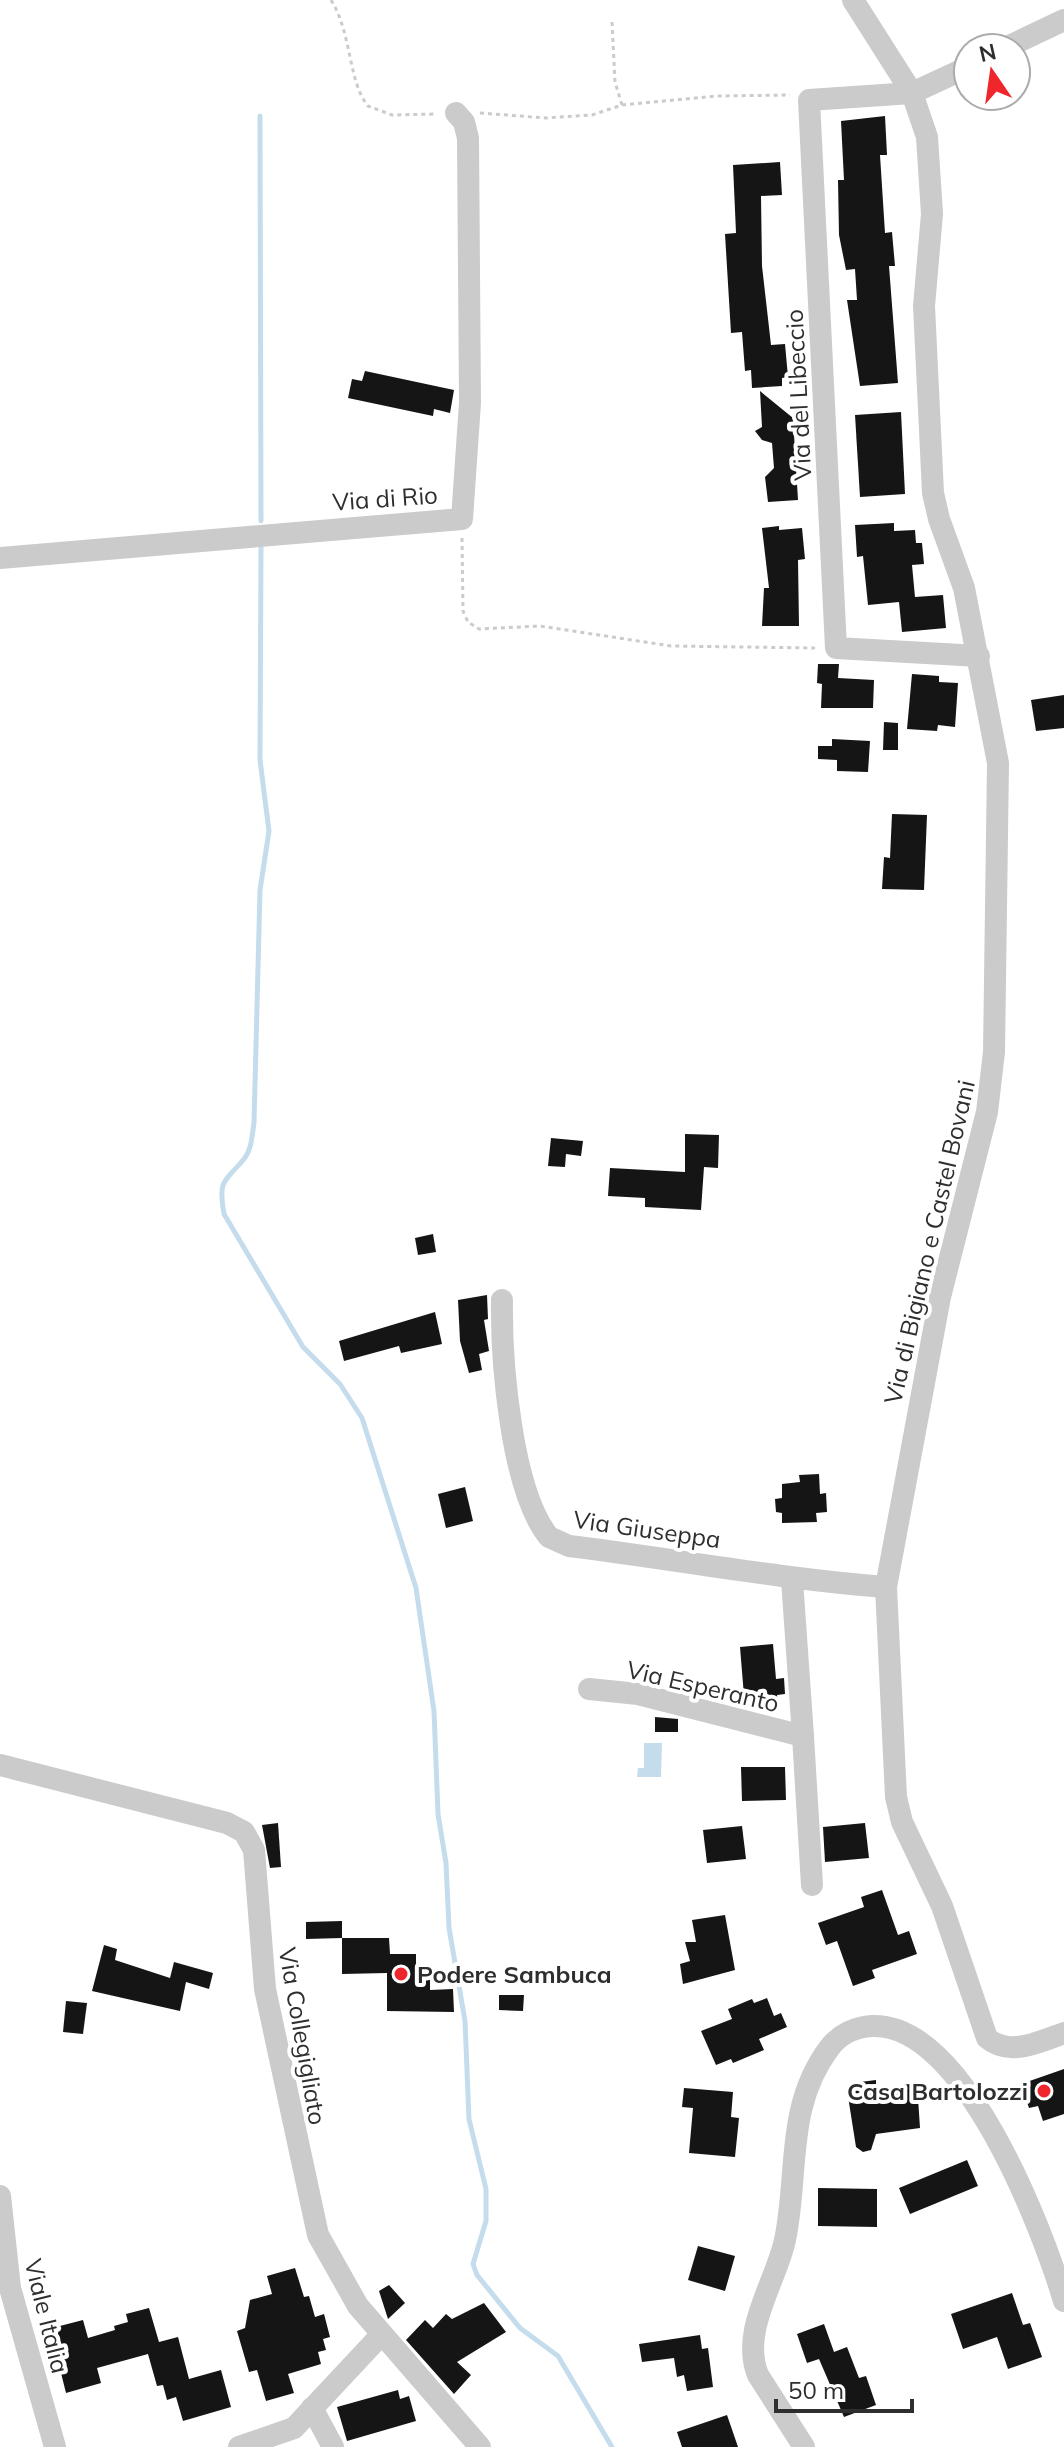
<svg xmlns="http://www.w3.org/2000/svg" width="1064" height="2447" font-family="Mulish,sans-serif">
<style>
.water{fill:#c5dced}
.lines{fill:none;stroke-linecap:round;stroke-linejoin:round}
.stream{stroke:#c5dced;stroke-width:5}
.building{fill:#151515}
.path{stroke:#cbcbcb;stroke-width:3;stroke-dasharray:4 4;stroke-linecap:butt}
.minor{stroke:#cbcbcb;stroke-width:22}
.poi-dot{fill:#ef262b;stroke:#fff;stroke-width:3}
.labels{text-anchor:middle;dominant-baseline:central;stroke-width:8;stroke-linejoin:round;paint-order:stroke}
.street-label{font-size:24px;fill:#2e2e2e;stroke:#fff}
.poi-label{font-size:24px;font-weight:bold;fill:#2e2e2e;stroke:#fff;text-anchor:start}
</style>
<rect width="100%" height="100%" fill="#fff"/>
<!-- water -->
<path class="water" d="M644,1743h18l-1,34h-24l1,-9h6z"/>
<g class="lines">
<!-- stream -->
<g class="stream">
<path d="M260,116l1,405"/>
<path d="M261,547l-1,213 9,71 -9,59 -6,233c-2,12 -2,26 -10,36 -20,24 -26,20 -20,55l79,133 37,37 22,34 54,170 18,123 4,103 8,49 3,65 16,93 4,98 17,70v32l-13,43 4,11 43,53 38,28 54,91"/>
</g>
</g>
<!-- building -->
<g class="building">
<path d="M885,116l2,39h-7l5,78 7,-1 3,34h-6l9,117 -38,3 -13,-86h10l-2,-31 -9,1 -7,-35 -1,-55h6l-3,-59z"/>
<path d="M780,162l2,33 -21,1 1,70 9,79 14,-1 3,33 -6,1v8l-30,2 -1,-18 -6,1 -3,-39 -11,1 -6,-99 11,-1 -3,-68z"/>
<path d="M365,371l89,19 -4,23 -16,-4 -1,7 -85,-18 4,-19 10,2z"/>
<path d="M760,391l33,27 5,82 -30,2 -3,-25 9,-9 -2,-25 -10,-3 -7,-9 7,-4z"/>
<path d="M901,412l4,82 -45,3 -5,-82z"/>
<path d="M894,523v8l21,-1 1,13h6l2,21 -12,1 3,32 28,-2 3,33 -44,4 -3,-30 -31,3 -5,-49 -6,1 -2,-32z"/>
<path d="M779,526v4l23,-2 3,31 -7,1 1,66h-37l2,-38h5l-7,-60z"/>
<path d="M818,664h21l-1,14 36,2 -1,28h-52l1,-24 -5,-1z"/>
<path d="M912,674l27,2v6l19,1 -3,44 -17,-2 -1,6 -30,-2z"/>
<path d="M1064,695v33l-28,3 -5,-31z"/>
<path d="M884,722l14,1v27h-15z"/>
<path d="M832,739l38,2 -2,31 -31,-1v-11l-19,-1v-13h14z"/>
<path d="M892,814l35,1 -3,75 -42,-1 2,-32 6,1z"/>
<path d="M685,1134l34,1 -1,33 -14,-1 -3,43 -56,-3v-9l-37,-2 2,-28 75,4z"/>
<path d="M551,1138l32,3 -2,15 -15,-2 -1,13 -17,-1z"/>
<path d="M433,1234l3,18 -18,3 -3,-17z"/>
<path d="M487,1295l1,24 -4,1 5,31 -10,3 3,16 -13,3 -9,-32 -2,-41z"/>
<path d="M435,1312l7,32 -41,9 -2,-7 -55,15 -5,-20z"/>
<path d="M819,1474l1,20 6,-1 1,19 -11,1 1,9 -35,1v-10l-6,-1 -1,-13 7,-1v-14l18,-2 -1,-7z"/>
<path d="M465,1487l8,34 -27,7 -8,-34z"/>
<path d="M773,1644l3,35 8,-1 1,16 -8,1 1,7 -24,1v-7h-10l-4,-49z"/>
<path d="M655,1717l23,2v13h-23z"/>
<path d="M741,1767h44l1,33 -44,1z"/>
<path d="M278,1823l3,44 -11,1 -8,-43z"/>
<path d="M865,1823l4,35 -44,4 -2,-35z"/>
<path d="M742,1826l4,33 -39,4 -4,-33z"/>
<path d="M882,1890l16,45 11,-4 8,23 -45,16 3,8 -22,8 -16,-45 -11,4 -8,-22 46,-16 -3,-10z"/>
<path d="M725,1915l10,55 -52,14 -3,-20 10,-3 -5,-19h11l-4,-22z"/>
<path d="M342,1921v17l-36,1v-17z"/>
<path d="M342,1938h47l1,16h26v21h14v15l23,-1 1,23 -67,-1v-38l-45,1z"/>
<path d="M104,1945l13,4 -2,11 55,18 4,-16 39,11 -4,16 -23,-7 -6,29 -88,-20z"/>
<path d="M499,1995h25l-1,16 -24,-1z"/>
<path d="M767,1998l7,18 7,-3 6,14 -28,12 5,11 -31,13 -2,-4 -15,6 -15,-34 31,-12 -4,-10 24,-10 2,4z"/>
<path d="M66,2001l21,2 -4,31 -20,-2z"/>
<path d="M1064,2069v45l-21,7 -5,-15 -9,2 -8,-24z"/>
<path d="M876,2080v8l34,-4 2,15 6,-1 2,30 -44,6 -5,16 -8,2 -7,-5 -9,-57 14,-2 -1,-6z"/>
<path d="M684,2088l49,4 -2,25 8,1 -4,39 -46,-4 4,-45 -11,-1z"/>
<path d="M967,2160l11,26 -68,28 -11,-26z"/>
<path d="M818,2188l59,1v38l-59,-1z"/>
<path d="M698,2246l37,10 -10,35 -37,-11z"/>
<path d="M295,2268l9,29 5,-1 6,21 9,-3 6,23 -7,2 3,11 -8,2 3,12 -33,10 6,19 -28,8 -9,-31 -8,2 -12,-41 8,-3 5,-28 22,-6 -5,-18z"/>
<path d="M389,2285l16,18 -17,16 -9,-28z"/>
<path d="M1012,2293l11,32 7,-2 12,34 -34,12 -11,-32 -34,12 -12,-35z"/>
<path d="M484,2303l22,29 -49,30 14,13 -17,19 -48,-54 19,-20 8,8 13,-14 6,5z"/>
<path d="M149,2308l10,34 19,-5 11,42 32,-9 10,37 -48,14 -7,-24 -9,3 -4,-15 -6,1 -9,-32 -51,14 4,15 -35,10 -9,-36 7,-2 -8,-28 27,-7 5,18 27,-8 -1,-4 14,-4 -2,-8z"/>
<path d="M824,2324l10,28 13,-5 12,31 7,-2 10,29 -32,12 -25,-58 -12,4 -10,-29z"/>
<path d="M700,2335l2,14 6,-1 5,39 -26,4 -3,-16 -7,2 -3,-19 -32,4 -3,-18z"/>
<path d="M398,2390l2,9 9,-3 7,25 -69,20 -10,-34z"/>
<path d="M727,2415l11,32h-56l-5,-15z"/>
</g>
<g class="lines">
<!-- path -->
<g class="path">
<path d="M331,0c21,33 17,82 37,106l24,9 45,-1"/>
<path d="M612,22l3,60 7,23"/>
<path d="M480,113l66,5 46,-3 30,-10 95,-9 73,-1"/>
<path d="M462,538l1,73 5,11 11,7 61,-3 131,20 144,2"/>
</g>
<!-- minor -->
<g class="minor">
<path d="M853,0l59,93 15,44 5,77 -8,92 9,187 6,26 25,69 34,175 -4,289 -7,60 -47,185 -54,290 10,210 6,25 40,84 45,132c22,19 52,4 77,-5"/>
<path d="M1005,48l59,-28"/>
<path d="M968,67l-56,26 -103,7 27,548 143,8"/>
<path d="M0,558l462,-39 8,-116 -2,-265 -4,-16 -8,-9"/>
<path d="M502,1300c-1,60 9,191 47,237l20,9c106,13 211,33 317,41"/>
<path d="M589,1689l49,5 165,42 -11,-156"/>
<path d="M803,1736l9,149"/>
<path d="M0,1765l227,58 17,9 10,18 11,139 53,246 40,71 122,141"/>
<path d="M0,2196l10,92 45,159"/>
<path d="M312,2408l21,39"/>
<path d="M239,2447l55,-19 87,-93"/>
<path d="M804,2447l-46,-72c-18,-44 18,-93 27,-135 14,-67 0,-134 45,-193 10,-13 26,-20 42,-21 92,-4 170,202 192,275"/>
</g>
</g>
<!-- markers -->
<g class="poi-dot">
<circle cx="401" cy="1974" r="8"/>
<circle cx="1044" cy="2091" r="8"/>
</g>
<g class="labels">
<!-- street labels -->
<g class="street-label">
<text transform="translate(798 395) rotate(-93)">Via del Libeccio</text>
<text transform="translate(385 498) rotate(-4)">Via di Rio</text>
<text transform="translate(929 1242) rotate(-77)">Via di Bigiano e Castel Bovani</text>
<text transform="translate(647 1529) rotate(8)">Via Giuseppa</text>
<text transform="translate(703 1686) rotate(13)">Via Esperanto</text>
<text transform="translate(303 2036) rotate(80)">Via Collegigliato</text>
<text transform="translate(47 2316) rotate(76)">Viale Italia</text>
</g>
<!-- poi labels -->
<g class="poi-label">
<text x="417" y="1974">Podere Sambuca</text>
<text x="1028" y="2091" text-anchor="end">Casa Bartolozzi</text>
</g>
</g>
<!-- north arrow -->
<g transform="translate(992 72) rotate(347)"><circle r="38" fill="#ffffff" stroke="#ababab" stroke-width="2"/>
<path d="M0-6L14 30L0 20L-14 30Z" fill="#ef262b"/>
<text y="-12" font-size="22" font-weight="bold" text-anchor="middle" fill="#2e2e2e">N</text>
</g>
<!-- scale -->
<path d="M776 2399v12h136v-12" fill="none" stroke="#2e2e2e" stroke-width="4"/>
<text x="788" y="2399" font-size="24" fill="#2e2e2e" stroke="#ffffff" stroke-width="6" paint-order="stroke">50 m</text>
</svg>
